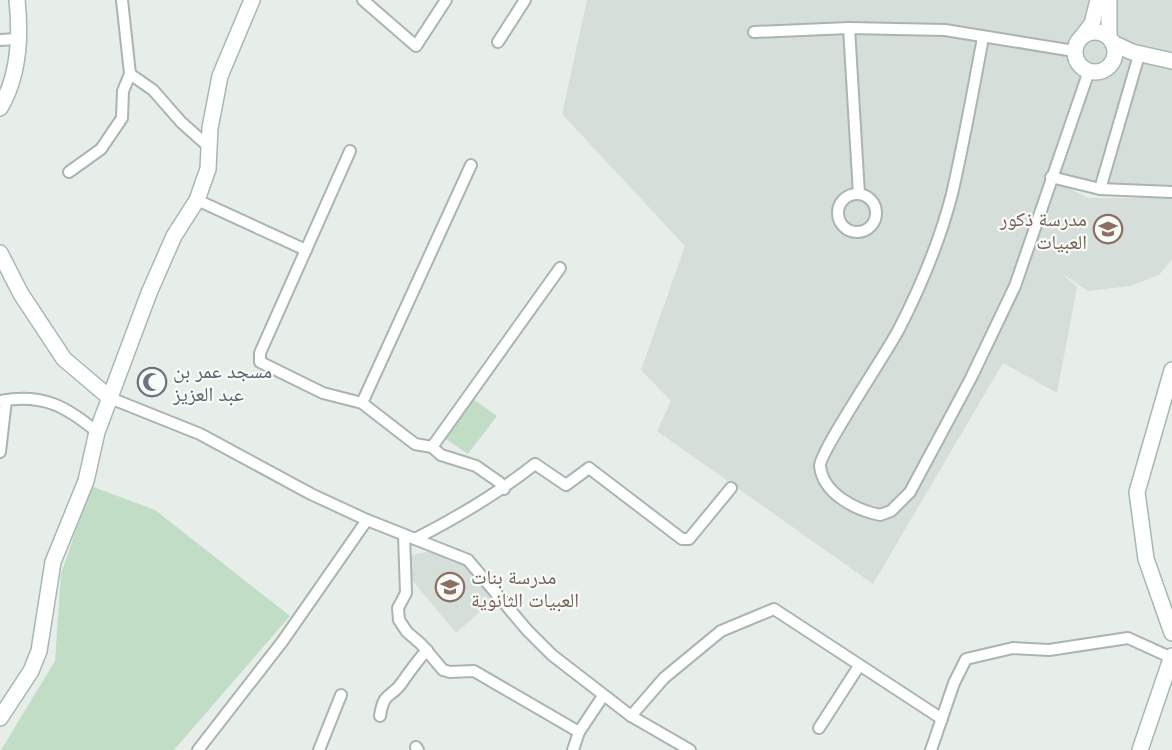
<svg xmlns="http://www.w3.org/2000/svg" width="1172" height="750" font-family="Lato,'Noto Naskh Arabic',sans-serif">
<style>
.built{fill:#d5ded9}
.grass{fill:#c2ddc6}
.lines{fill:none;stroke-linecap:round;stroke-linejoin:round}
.street-casing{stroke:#a9b6b0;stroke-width:14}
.secondary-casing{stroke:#a6b9b0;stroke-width:18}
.street{stroke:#fff;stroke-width:10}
.secondary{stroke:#fff;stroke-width:15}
.labels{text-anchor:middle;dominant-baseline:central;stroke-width:4.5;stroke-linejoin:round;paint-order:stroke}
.education-label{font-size:20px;fill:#785e54;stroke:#f7fbf8;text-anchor:end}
.worship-label{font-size:20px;fill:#5b616d;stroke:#f7fbf8;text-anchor:start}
</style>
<rect width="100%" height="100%" fill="#e7eeea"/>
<!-- built -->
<g class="built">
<path d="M587,0h585v185l-102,4 18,9h84v61l-13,16 -29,11 -42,5 -28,-19 17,15 -20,106 -54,-30 -130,221 -216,-153 14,-30 -30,-31 44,-124 -123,-132z"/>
<path d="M431,551l33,11 29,38 -37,33 -49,-59v-18z"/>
</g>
<!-- grass -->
<g class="grass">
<path d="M470,397l27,19 -29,38 -25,-17z"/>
<path d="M91,486l64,24 135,106 -116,134h-173l54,-89 6,-87z"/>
</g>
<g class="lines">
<!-- street casing -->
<g class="street-casing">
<g id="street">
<path d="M363,0l53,46 30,-46"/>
<path d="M849,28l10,166"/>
<path d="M754,32l95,-4 96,2 129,21"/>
<path d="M983,38c-10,52 -19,104 -31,156 -12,46 -31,92 -53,135 -11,22 -80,124 -79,137 3,28 36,44 60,49l11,-4 19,-19 61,-114 44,-92 74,-215"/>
<path d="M0,40l18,-1"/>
<path d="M498,42l27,-42"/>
<path d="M130,74l23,16 28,32 28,25"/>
<path d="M350,151l-90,202v9l63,31 39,10 53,41 17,3 9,8 35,11 23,16 5,7"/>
<path d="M69,172l32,-23 21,-31 1,-27 7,-17 -8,-74"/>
<path d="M1051,177l49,12 72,3"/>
<path d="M1100,189l37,-127"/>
<circle cx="857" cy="213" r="19"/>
<path d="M197,200l109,50"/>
<path d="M110,398l90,36 111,60 56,26 101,40 59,70 25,25 79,61 59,34"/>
<path d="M0,401c42,-8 66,5 97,31"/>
<path d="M362,403l109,-238"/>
<path d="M432,447l128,-179"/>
<path d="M0,452l6,-52"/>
<path d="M404,535l2,58 -8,15 1,12 8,12 14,12 22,26 7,2 24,-1 105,61"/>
<path d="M415,539c43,-22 82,-45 120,-75l31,21 23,-17 93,71h7l42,-51"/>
<path d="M380,716c4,-27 12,-17 23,-35 7,-10 14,-20 24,-31"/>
<path d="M631,716l33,-38 57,-47 53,-22 168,110"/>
<path d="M819,728l40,-62"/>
<path d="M416,747l2,3"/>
<path d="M198,750l84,-108 85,-122"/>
<path d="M319,750l22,-55"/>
<path d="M573,750l6,-18 24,-36"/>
<path d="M931,750l23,-67 12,-24 47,-11 36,2 79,-12 44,20"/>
</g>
</g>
<!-- secondary casing -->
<g class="secondary-casing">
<g id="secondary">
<path d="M1109,0v37"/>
<circle cx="1095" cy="52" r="20"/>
<path d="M1084,34l8,-10 6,-24"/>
<path d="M1113,43l19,9 40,9"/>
<path d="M0,108c19,-32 21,-71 17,-108"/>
<path d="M0,253l21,41 43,65 46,39"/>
<path d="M1172,370l-35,122 9,67 26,74"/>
<path d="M0,718l31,-47 8,-20 14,-89 33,-81 11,-49 52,-139 25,-57 23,-36 11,-31 2,-41 10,-52 32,-76"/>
<path d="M1140,750l32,-94"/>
</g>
</g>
<!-- street -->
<use href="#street" class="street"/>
<!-- secondary -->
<use href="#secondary" class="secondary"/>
</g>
<!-- icons -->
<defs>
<g id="school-ring" transform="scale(1.5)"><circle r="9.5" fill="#f7fbf8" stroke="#8d6e63" stroke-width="1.5"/><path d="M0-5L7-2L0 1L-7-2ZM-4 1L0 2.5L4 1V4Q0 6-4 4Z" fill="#8d6e63"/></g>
<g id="mosque-ring" transform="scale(1.5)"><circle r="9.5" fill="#f7fbf8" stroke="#6b7280" stroke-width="1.5"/><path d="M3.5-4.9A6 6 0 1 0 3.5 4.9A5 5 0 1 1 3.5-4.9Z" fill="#6b7280"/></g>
</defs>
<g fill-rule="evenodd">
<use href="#school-ring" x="1108" y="229"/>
<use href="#mosque-ring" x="152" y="382"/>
<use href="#school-ring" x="450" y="587"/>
</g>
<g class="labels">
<!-- education labels -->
<g class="education-label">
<text x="1087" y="218">مدرسة ذكور<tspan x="1087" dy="23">العبيات</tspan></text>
<text x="471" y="576" text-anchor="start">مدرسة بنات<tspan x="471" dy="23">العبيات الثانوية</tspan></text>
</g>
<!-- worship labels -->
<g class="worship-label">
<text x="173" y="370">مسجد عمر بن<tspan x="173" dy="23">عبد العزيز</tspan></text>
</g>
</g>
</svg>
